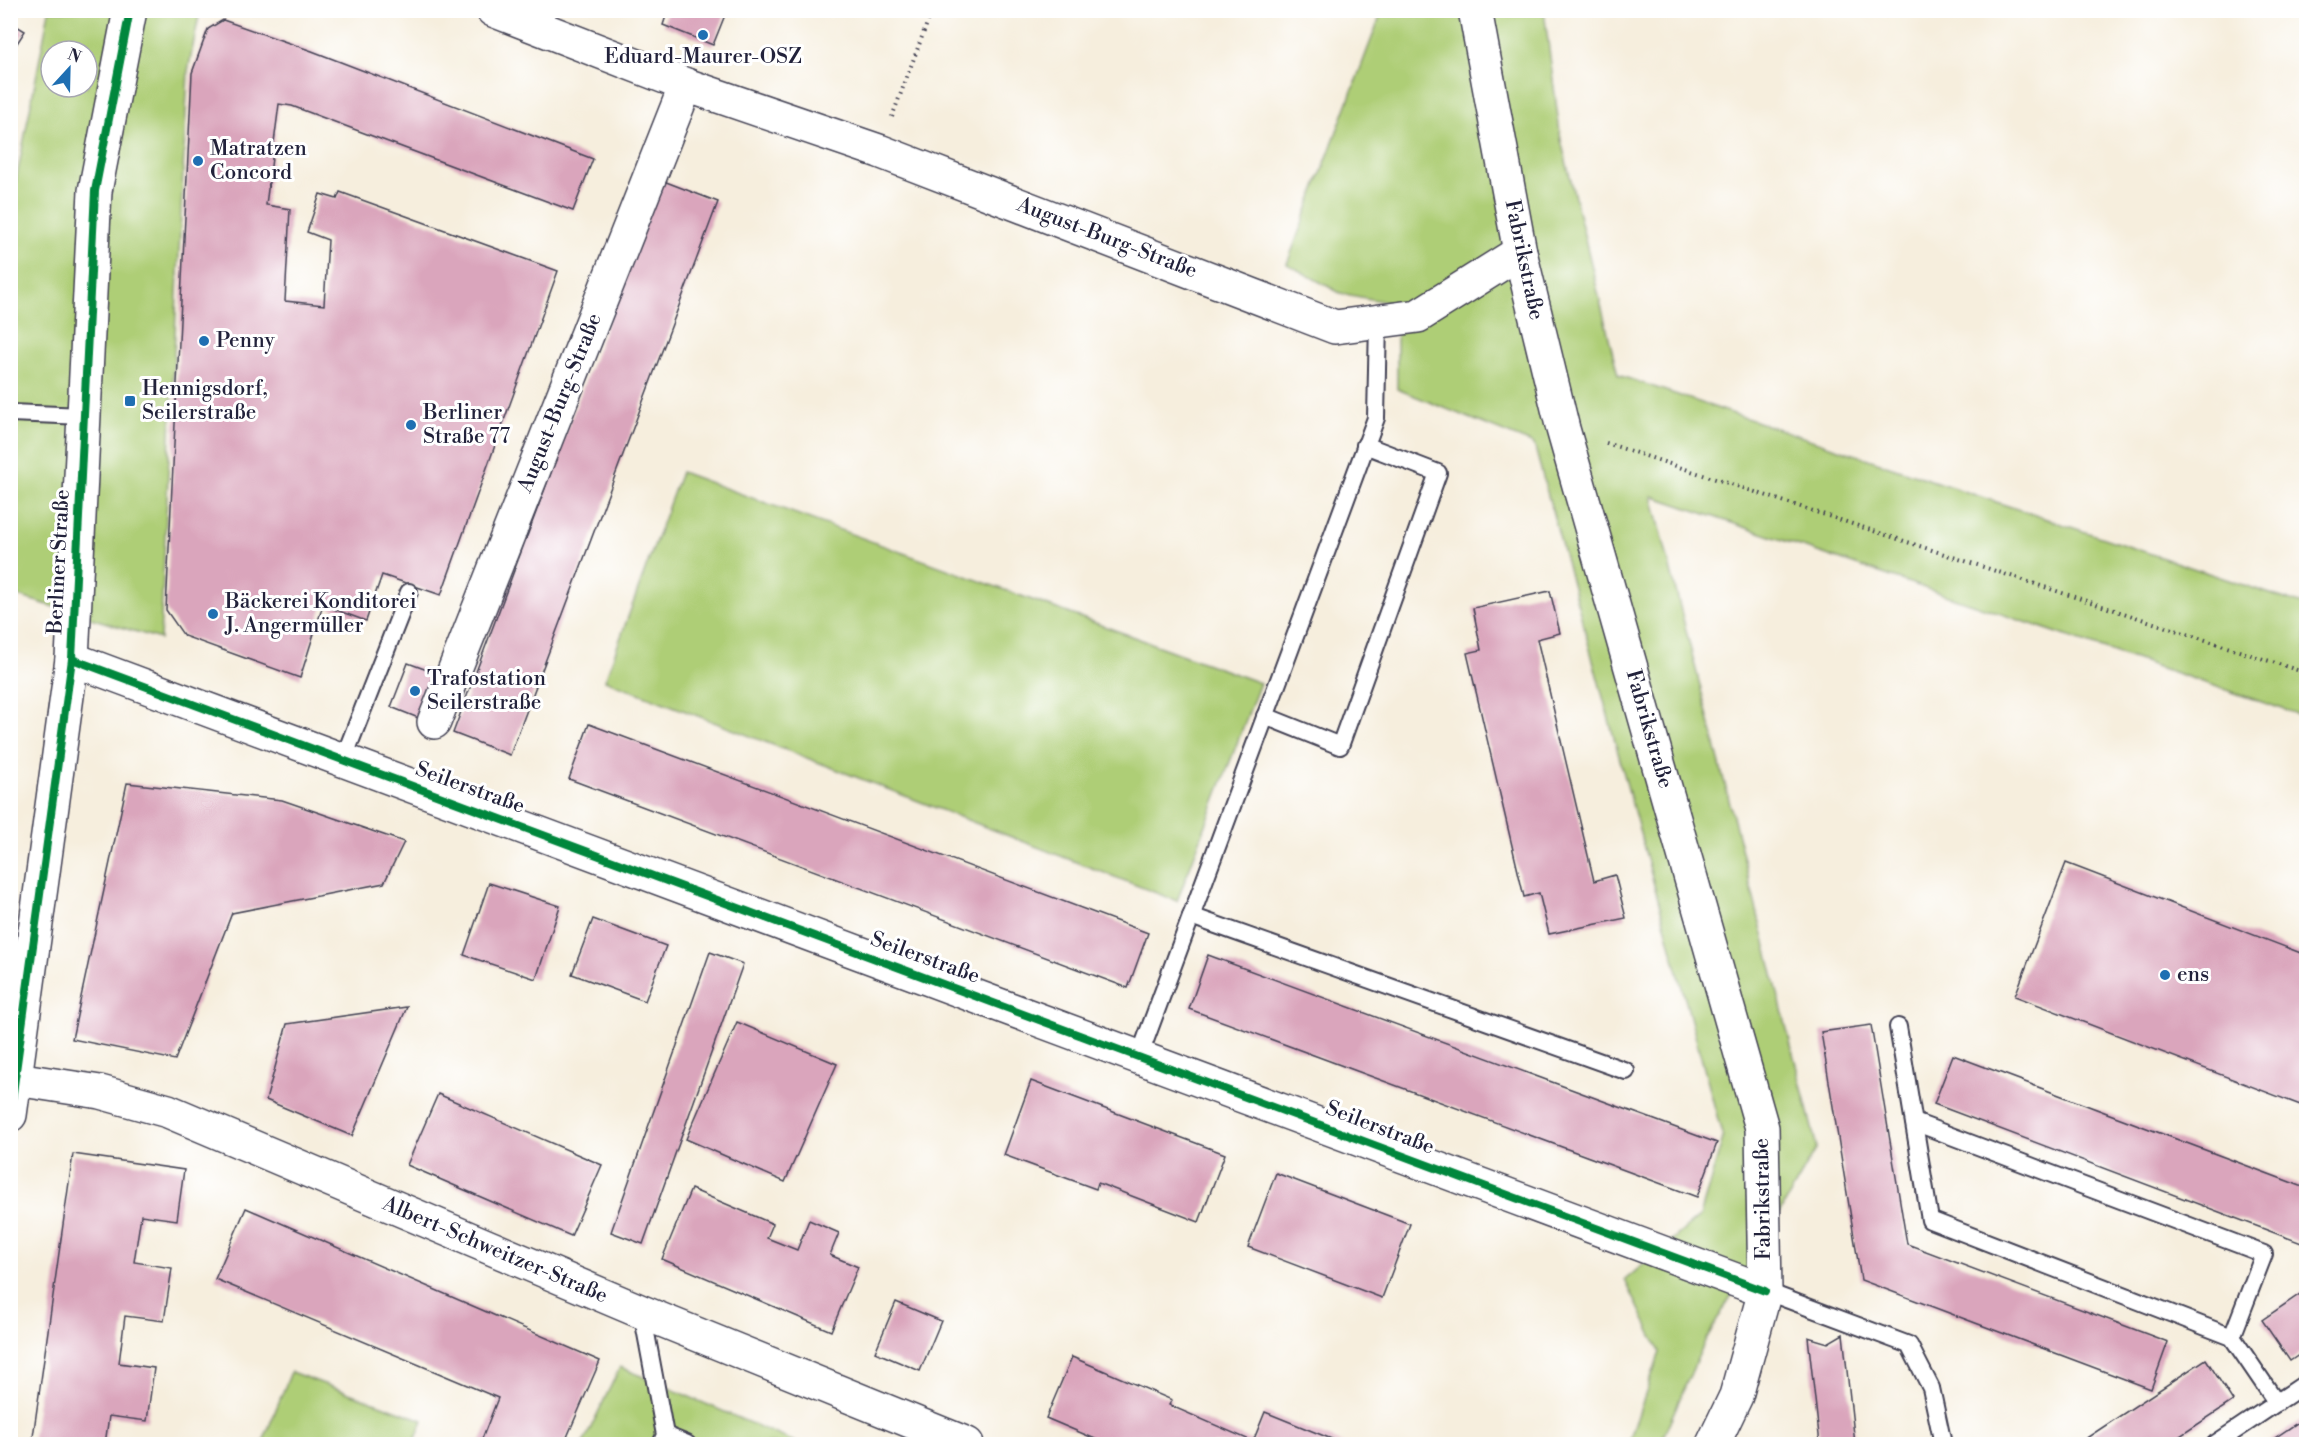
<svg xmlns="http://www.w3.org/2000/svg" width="2317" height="1455" font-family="'Libre Bodoni',serif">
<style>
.green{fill:#aece76;stroke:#687858;stroke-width:1.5;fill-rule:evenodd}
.building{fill:#daa5bc}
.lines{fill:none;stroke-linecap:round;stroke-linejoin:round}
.lane-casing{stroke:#424153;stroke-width:20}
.street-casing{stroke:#424153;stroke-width:36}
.secondary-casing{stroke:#424153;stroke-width:36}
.path{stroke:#424153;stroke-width:4;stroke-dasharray:1.5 4.5;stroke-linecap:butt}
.lane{stroke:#fff;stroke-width:16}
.street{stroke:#fff;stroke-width:33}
.secondary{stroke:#fff;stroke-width:33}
.cycleway-casing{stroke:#fff;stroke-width:11}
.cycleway{stroke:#00873e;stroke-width:8}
.poi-dot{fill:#1f6fb2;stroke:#fff;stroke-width:2}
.labels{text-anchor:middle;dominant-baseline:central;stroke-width:6;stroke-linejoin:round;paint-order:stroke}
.poi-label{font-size:21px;fill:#22223b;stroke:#fff;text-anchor:start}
.street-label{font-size:21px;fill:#22223b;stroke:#fff}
</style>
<rect width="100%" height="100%" fill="#fff"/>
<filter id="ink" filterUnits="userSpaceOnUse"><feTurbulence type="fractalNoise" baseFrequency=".0167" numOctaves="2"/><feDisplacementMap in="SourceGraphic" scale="12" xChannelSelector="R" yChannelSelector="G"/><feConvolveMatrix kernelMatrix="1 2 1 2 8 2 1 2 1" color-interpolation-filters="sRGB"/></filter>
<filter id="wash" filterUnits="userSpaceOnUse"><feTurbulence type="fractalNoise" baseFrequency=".008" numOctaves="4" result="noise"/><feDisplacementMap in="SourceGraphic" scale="24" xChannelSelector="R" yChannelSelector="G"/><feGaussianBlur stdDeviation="1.35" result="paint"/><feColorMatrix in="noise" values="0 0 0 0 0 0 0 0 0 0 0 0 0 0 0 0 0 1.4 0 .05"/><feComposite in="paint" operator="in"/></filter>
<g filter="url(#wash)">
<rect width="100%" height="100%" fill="#f6eedd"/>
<!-- green -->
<g class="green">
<path d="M49,11h151l-12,60 -28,568 -149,-45v-190l4,-218zM51,51h36v36h-36z"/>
<path d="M1382,11h162l17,129 57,235 688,231v111l-654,-221 165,652 -112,193 -45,103h-32l32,-92 -35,-72 75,-64 23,-78 -189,-694 -137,-55v-85l-57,-11 -53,-29z"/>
<path d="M681,472l579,211 -83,218 -572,-221z"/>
<path d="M620,1367l179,77h-216z"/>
<path d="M291,1372l132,48 -9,24h-152z"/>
</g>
<g id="blocks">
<!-- building -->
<g class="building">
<path d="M668,10h59l-14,35 -50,-20z"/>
<path d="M223,20l89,31 281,108 -20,52 -281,-105 -13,-2 -13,101 24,4 -5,92 39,4 4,-65 -21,-8 13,-38 17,5 3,-7 218,79 -117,324 -59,-20 -16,46 -43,-16 -23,73 -116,-42 -18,-26 26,-537 16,-44z"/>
<path d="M10,22l15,9 -15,23z"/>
<path d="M661,180l57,22 -208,553 -57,-22z"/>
<path d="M1550,591l10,42 -23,6 57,242 21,-6 11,43 -77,16 -10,-41 -15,4 -57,-244 14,-3 -8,-42z"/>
<path d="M408,663l30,11 -17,45 -30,-12z"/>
<path d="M589,724l559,209 -20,55 -559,-209z"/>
<path d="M127,783l155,17 122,42 -20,41 -152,30 -57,147 -103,-21z"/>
<path d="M2066,863l240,92v141l-3,10 -288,-110z"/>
<path d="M489,883l71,23 -24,73 -72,-24z"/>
<path d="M593,919l73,27 -21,55 -73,-27z"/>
<path d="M710,952l33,12 -100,280 -32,-12z"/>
<path d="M1208,955l509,188 -20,54 -508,-188z"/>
<path d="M407,1007l-55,129 -86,-36 21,-76z"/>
<path d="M737,1022l100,42 -52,118 -99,-43z"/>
<path d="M1871,1025l36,219 261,98 -17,47 -290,-109 -40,-248z"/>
<path d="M1953,1055l353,133v48l-2,8 -370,-140z"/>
<path d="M1031,1081l194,73 -26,68 -101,-39 -2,6 -92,-34z"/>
<path d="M438,1094l164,71 -31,71 -164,-71z"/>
<path d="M73,1154l111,16 -7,50 -36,-5 -7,47 38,6 -8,53 -39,-5 -6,47 35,5 -7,53 -38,-5 -4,28h-73z"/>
<path d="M1276,1173l134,51 -28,74 -134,-51z"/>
<path d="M691,1189l82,35 -6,14 30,12 12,-30 30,13 -9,22 28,12 -27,64 -169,-72z"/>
<path d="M246,1208l354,153 -36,83h-84l18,-46 -283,-119z"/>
<path d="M2306,1290v60l-16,11 -28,-41z"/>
<path d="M896,1302l45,19 -21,50 -45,-19z"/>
<path d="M1843,1334l12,110h-35l-12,-107 20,6z"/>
<path d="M1072,1357l100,43 -3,5 83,36 -2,3h-143l-61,-26z"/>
<path d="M2206,1359l27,42 -65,43h-89v-1z"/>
<path d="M1265,1412l79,32h-92z"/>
<path d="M2306,1417v27h-40z"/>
</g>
</g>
</g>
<g filter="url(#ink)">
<use href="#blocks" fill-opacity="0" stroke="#424153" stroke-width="1.5"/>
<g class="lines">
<!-- lane casing -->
<g class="lane-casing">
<g id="lane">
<path d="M10,413l74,3"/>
<path d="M1265,716l75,30 98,-273 -73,-28"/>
<path d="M343,760l66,-168"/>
<path d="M1191,916l435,155"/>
<path d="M1898,1027l32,193 302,117 45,66"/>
<path d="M1139,1057l237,-639 2,-97"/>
<path d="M1914,1122l350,132 -32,83"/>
<path d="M1765,1291l144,54 22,43 12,56"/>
<path d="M642,1312l23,123 -4,9"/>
<path d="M665,1435l22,9"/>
<path d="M2215,1444l91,-61"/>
</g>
</g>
<!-- street casing -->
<g class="street-casing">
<g id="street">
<path d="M493,10l193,75 193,66 456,176 83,-11 102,-64"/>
<path d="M1475,10l45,242 43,177 199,699 3,163 -29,105 -23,48"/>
<path d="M72,659l1693,632"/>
<path d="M434,722l252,-637"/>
<path d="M16,1079l84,13 68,19 474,201 325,132"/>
</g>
</g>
<!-- secondary casing -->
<g class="secondary-casing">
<path id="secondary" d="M10,1115l62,-456 23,-468 35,-181"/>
</g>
<!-- path -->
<g class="path">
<path d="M892,117l40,-107"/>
<path d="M1606,443l700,230"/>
</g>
<!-- lane -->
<use href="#lane" class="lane"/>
<!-- street -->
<use href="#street" class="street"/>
<!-- secondary -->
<use href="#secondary" class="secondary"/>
<!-- cycleway casing -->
<g class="cycleway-casing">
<g id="cycleway">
<path d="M72,659l1693,632"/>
<path d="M10,1115l62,-456 23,-468 35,-181"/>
</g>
</g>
<!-- cycleway -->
<use href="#cycleway" class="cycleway"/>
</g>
</g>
<!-- markers -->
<g class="poi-dot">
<circle cx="703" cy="35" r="6"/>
<circle cx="198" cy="161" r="6"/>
<circle cx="204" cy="341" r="6"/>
<rect x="124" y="395" width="12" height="12" rx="3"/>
<circle cx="411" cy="425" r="6"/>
<circle cx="213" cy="614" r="6"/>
<circle cx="415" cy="691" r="6"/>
<circle cx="2165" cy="975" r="6"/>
</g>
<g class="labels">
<!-- poi labels -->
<g class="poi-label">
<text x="703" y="57" text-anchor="middle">Eduard-Maurer-OSZ</text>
<text x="210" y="149">Matratzen<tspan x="210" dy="24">Concord</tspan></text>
<text x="216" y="341">Penny</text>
<text x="142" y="389">Hennigsdorf,<tspan x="142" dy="24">Seilerstraße</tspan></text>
<text x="423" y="413">Berliner<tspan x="423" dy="24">Straße 77</tspan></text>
<text x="225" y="602">Bäckerei Konditorei<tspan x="225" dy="24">J. Angermüller</tspan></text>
<text x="427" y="679">Trafostation<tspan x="427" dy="24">Seilerstraße</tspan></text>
<text x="2177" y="975">ens</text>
</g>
<!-- street labels -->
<g class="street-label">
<text transform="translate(1107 238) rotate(21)">August-Burg-Straße</text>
<text transform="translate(1524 260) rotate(78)">Fabrikstraße</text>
<text transform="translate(560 403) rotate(-68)">August-Burg-Straße</text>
<text transform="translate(59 562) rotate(-87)">Berliner Straße</text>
<text transform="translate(1649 729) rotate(74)">Fabrikstraße</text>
<text transform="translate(470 788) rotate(20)">Seilerstraße</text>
<text transform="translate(925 958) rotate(20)">Seilerstraße</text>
<text transform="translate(1380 1128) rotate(21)">Seilerstraße</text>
<text transform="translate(1763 1199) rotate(-91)">Fabrikstraße</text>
<text transform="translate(495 1250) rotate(23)">Albert-Schweitzer-Straße</text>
</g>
</g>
<!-- margin -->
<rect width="2317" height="1455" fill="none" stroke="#fff" stroke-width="36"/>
<!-- north arrow -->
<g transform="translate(69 69) rotate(22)"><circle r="28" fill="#ffffff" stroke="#a7a7b1" stroke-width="1.5"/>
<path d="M0-4.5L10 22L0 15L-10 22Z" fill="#1f6fb2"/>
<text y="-9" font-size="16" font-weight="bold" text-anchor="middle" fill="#22223b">N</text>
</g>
</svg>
